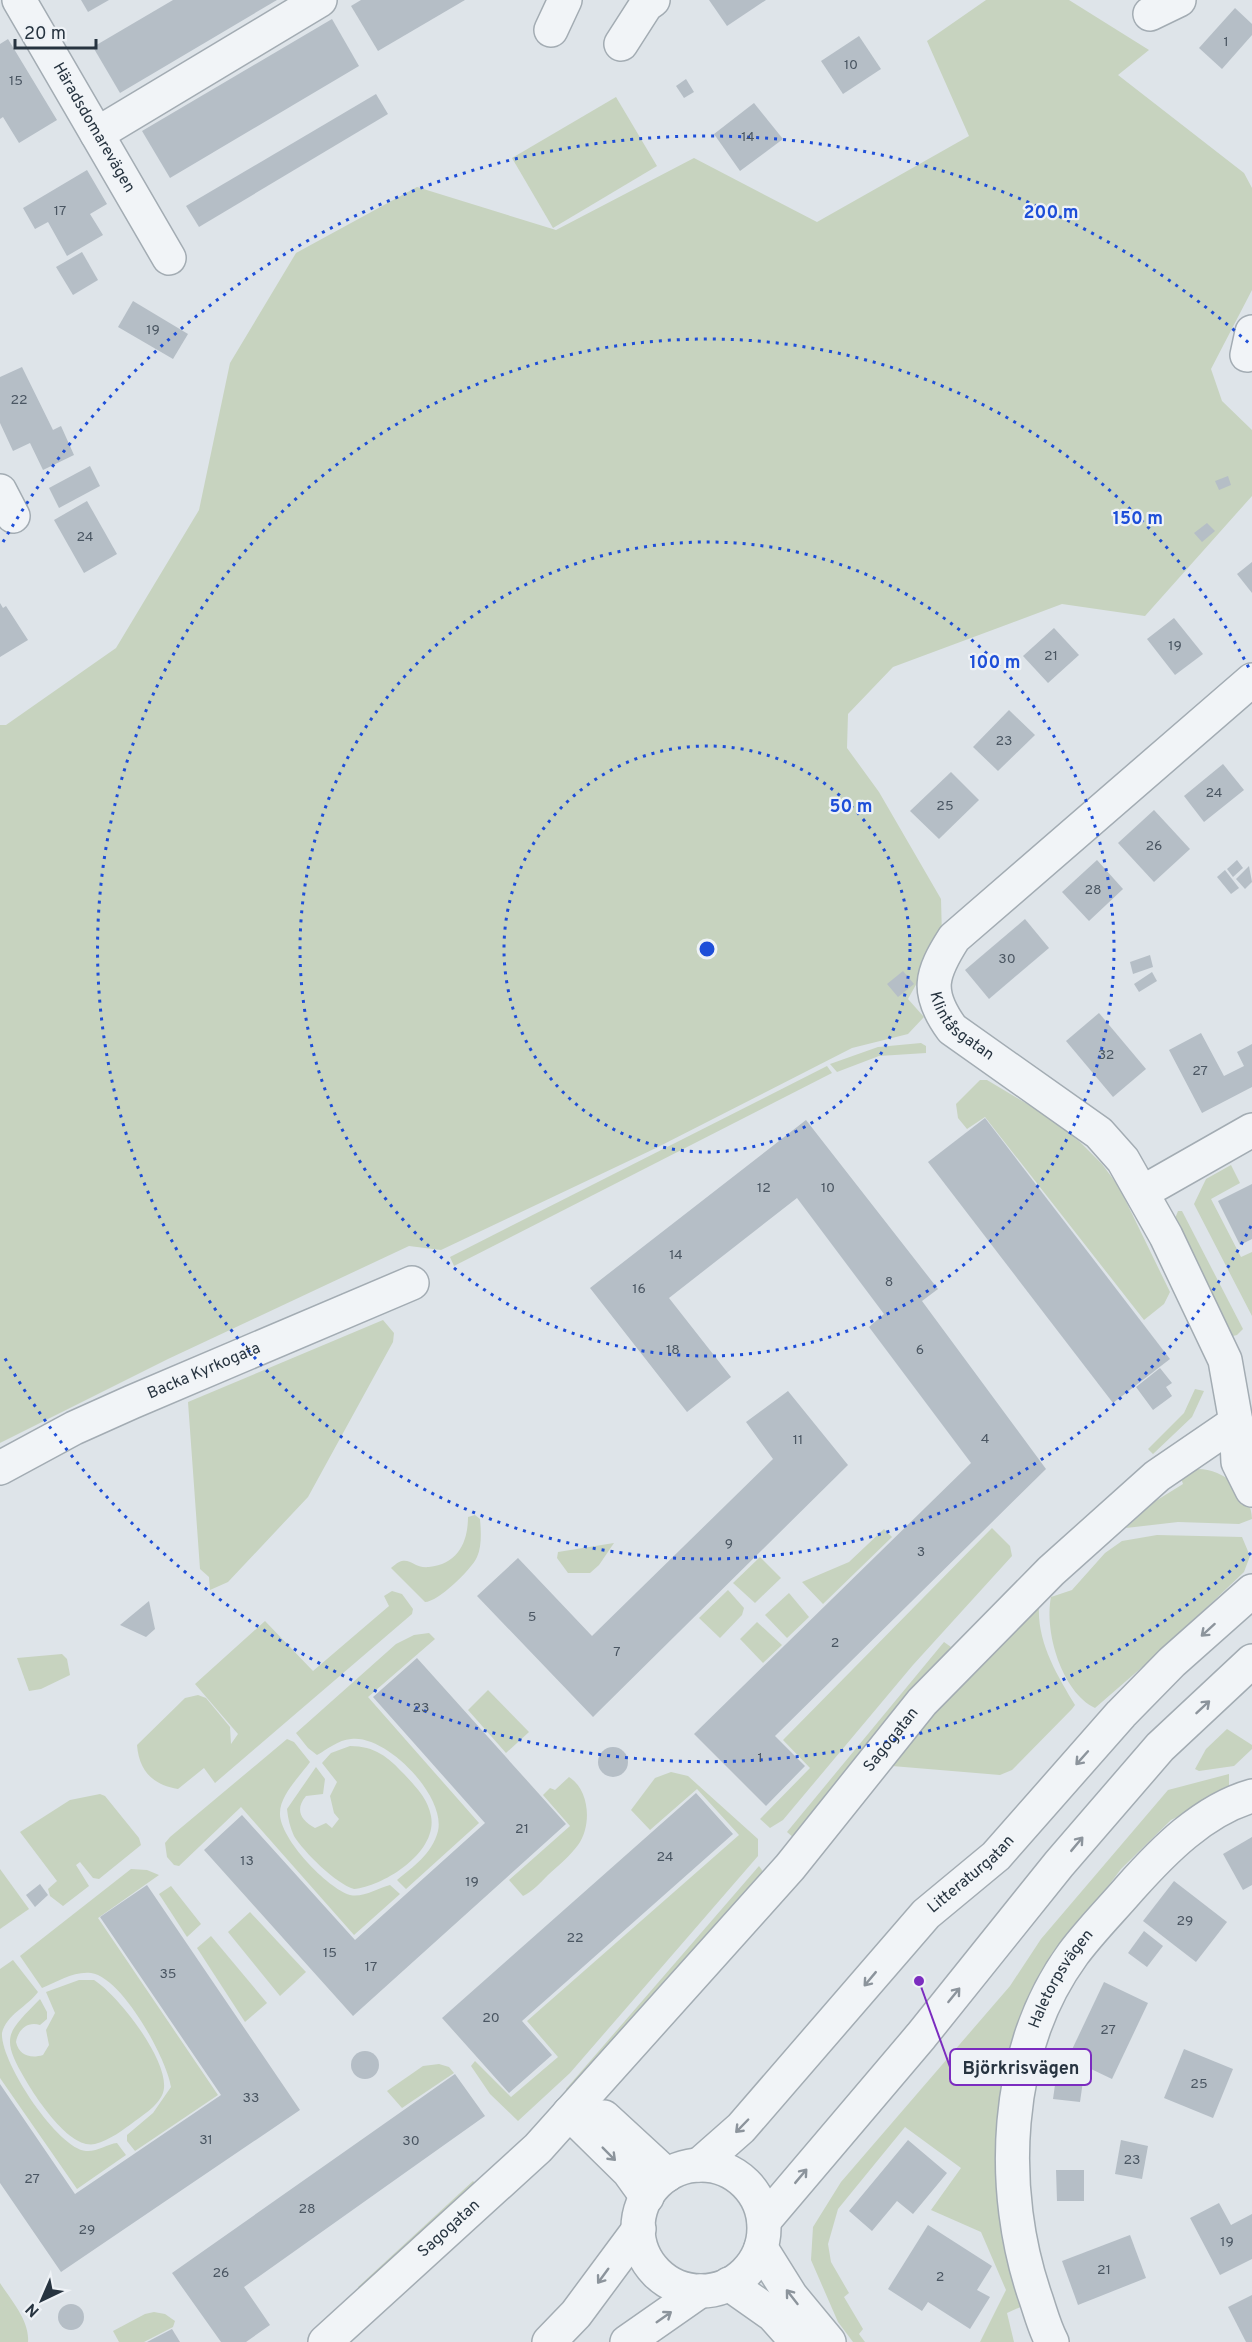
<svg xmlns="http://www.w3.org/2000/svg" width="1252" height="2342" font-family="Overpass,sans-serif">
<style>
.green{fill:#c7d3bf}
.building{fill:#b5bec6}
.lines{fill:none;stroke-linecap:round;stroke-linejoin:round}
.minor-casing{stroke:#a3acb3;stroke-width:36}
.minor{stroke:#f1f4f7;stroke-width:33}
.oneway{stroke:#8c949c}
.ring{fill:none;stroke:#1d4ed8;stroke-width:3;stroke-dasharray:3 6}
.labels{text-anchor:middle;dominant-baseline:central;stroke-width:4.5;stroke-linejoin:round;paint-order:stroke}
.number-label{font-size:14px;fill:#4a5662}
.street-label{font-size:16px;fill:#273440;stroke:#eef2f6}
.centre{fill:#1d4ed8;stroke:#eef2f6;stroke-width:3}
.ring-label{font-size:18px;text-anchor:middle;font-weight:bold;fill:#1d4ed8;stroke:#eef2f6;stroke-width:4.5;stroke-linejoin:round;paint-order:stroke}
.leader{fill:none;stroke:#7b2cbf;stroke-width:2}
.callout-dot{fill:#7b2cbf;stroke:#eef2f6;stroke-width:2}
.callout{fill:#eef2f6;stroke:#7b2cbf;stroke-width:2}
.callout-label{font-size:18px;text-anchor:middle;font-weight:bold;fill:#273440}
</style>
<rect width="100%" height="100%" fill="#dee4e9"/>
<!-- green -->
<g class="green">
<path d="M986,0h83l80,50 -31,25 126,98 8,15v102l-41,79 11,32 30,29v66l-107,120 -83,-12 -169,63 -45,47 -1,34 32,44 62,107 1,39 -34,61 16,18 -16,17 -56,14 -196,100 -215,102 -32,-4 -241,113 -168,84v-718h6l110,-77 83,-138 31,-147 66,-110 121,-66 139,43 138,-72 123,64 152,-86 -42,-95z"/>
<path d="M616,97l41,69 -104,62 -41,-70z"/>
<path d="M921,1043l5,3v7l-47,3 -42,16 -7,-8 48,-17z"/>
<path d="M827,1066l5,7 -378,193 -4,-9z"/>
<path d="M980,1080h7l57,34 36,28 22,22 17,23 51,105 -6,12 -20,16 -159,-203 -18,12 -9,-11 -2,-14z"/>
<path d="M1231,1165l9,18 -29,16 30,58 11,-5v64l-58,-112 12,-25z"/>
<path d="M1178,1211h4l61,118 -6,6 -4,1 -59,-115z"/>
<path d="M383,1320l11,13 -1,9 -85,155 -80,85 -18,8 -1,-13 -9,-8 -12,-167z"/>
<path d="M1195,1389l9,2 -12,26 -39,37 -5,-5 36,-36z"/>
<path d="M1195,1469c26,-2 57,22 57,50l-13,5 -61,-2 -52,6 28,-26 29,-18 -3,-9z"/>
<path d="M475,1515l5,4c1,12 2,27 -3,38 -5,12 -39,45 -52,45l-34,-34c18,-17 20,1 38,-1 29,-3 39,-25 39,-50z"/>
<path d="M992,1528l18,18 2,10 -99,109 -130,155 -13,8 -10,-9 50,-51 -27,-28z"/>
<path d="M884,1529l8,8 -69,67 -21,-22 47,-20z"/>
<path d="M1157,1535l85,2 8,19 -6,16 -81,77 -68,59c-33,-16 -51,-76 -44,-111l21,-7 33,-37 17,-12z"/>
<path d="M614,1543l-15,22 -9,8h-22l-11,-15 1,-6z"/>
<path d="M760,1557l21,21 -26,25 -22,-20z"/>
<path d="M728,1590l16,18 -2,7 -22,23 -21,-20z"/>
<path d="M392,1591l10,3 11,15 -1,5 -197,169 -11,-15 -26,21c-25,-4 -39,-18 -41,-44l48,-47 13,-3 8,3 24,29 1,17 7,-10 -43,-50 70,-63 48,50 76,-65 -5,-10z"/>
<path d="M789,1593l20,24 -22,21 -22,-23z"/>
<path d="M1039,1606c-2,36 18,69 36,99l-3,4 -60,61 -12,5 -108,-9 59,-75z"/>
<path d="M757,1622l25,23 -19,18 -23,-24z"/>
<path d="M429,1633l6,6 -67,58 111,126 -73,66 -9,-9c16,-13 35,-26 41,-49 8,-35 -52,-97 -87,-92 -13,1 -23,10 -34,16l-9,-7 -12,-15 100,-89 18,-9z"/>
<path d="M944,1642l7,5 -157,191 -7,-6z"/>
<path d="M62,1654l5,5 3,16 -29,14 -12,2 -12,-33z"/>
<path d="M488,1690l41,42 -23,21 -38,-43z"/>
<path d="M1227,1729l25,16v4l-18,17 -35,5 -4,-2 11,-20z"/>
<path d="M287,1739l7,3 16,20c-10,14 -30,33 -30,51 -1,25 47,75 70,82 13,3 28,-7 40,-10l10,9 -46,41 -113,-128 -62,59 -5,-1 -7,-8 -2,-14 5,-6z"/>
<path d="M350,1746c25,0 38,11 54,28 12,13 24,25 27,42 7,36 -47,70 -77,73 -18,-5 -50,-37 -60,-53 -4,-9 -6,-17 -7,-27l29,-42 9,12 -2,15 -17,2c-11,13 -6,24 9,32l11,-5 6,5 7,-9 -5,-6 -4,-17 7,-14 -15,-19 9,-10z"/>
<path d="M671,1772l17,4 70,63v17l-188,217 -52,48 -28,-27 -19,-28 4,-5 36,36 47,-40 -31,-36 212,-186 -42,-46 -47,41 -19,-20 24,-32z"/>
<path d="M1229,1774v18l-58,28 -50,49 -42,56 -57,109 3,271 -18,8 7,29h-34l26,-52 -25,-58 -50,-22 30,-42 -56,-41 -67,82 -10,35 3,18 18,31 -5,4 19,32 -4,5 6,8h-12l-15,-20 -27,-62 2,-33 28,-45 169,-196 31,-47 127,-149z"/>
<path d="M569,1777c21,13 23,49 9,68 -8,11 -20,21 -30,30 -7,7 -16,17 -25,21l-14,-16 61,-54 -27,-31 7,-7 5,2z"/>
<path d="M100,1794l5,2 34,42 2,7 -42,34 -6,-1 -13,-16 -4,3 13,21 -26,20 -13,-10 -2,-7 9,-8 -37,-49 50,-32z"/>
<path d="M759,1866l5,7 -196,221 -2,-5z"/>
<path d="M0,1869l29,40 -29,20z"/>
<path d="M131,1869l16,1 12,5 -61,43 120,177 -83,56 -8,-10v-6l26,-22 18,-26c-4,-28 -49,-110 -80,-114 -17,-2 -34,9 -49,15l-22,-32z"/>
<path d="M171,1886l30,38 -14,13 -28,-43z"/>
<path d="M250,1912l56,60 -26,24 -52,-64z"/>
<path d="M211,1936l56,67 -22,19 -48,-74z"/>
<path d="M13,1960l25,32c-10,14 -32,23 -36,41 -2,29 56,116 84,118 11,1 21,-7 31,-8l9,12 -49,34 -77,-111v-109z"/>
<path d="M79,1980h15c24,15 73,78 70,108 -1,14 -19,26 -29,33 -12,9 -25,19 -40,23 -25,6 -59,-46 -70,-65 -25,-43 -18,-46 15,-80l7,13v7l-7,6c-13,-4 -22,5 -24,17 3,13 14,17 27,13l6,-10 -3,-15 9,-17 -9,-21z"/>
<path d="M439,2064l10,3 5,6 -52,35 -15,-17 36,-25z"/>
<path d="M473,2181l6,6 -116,105 -5,-5z"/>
<path d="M0,2283c11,17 30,38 28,59h-28z"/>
<path d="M154,2312l11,2 10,7 -2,6 -29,15h-25l-6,-11 32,-17z"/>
</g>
<!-- building -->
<g class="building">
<path d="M81,0h28l-21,12z"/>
<path d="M173,0h104l-157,93 -27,-46z"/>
<path d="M361,0h104l-87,51 -27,-45z"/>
<path d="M709,0h57l-39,26z"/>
<path d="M1235,8l17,16v11l-30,34 -23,-21z"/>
<path d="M332,19l27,47 -189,112 -28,-47z"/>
<path d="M859,36l22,33 -38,25 -22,-33z"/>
<path d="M8,39l49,81 -38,23 -16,-26 -3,2v-75z"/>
<path d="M686,79l8,13 -10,6 -8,-12z"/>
<path d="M376,94l12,20 -189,113 -13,-21z"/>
<path d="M754,103l29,36 -43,32 -26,-37z"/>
<path d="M87,170l20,34 -17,10 13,21 -36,21 -19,-34 -13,7 -12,-21z"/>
<path d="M82,252l16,28 -25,15 -17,-28z"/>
<path d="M133,301l55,33 -15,25 -55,-32z"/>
<path d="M22,367l31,63 8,-4 13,29 -31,15 -13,-27 -17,8 -13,-28v-46z"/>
<path d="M90,466l10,20 -41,22 -10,-20z"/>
<path d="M1228,476l3,9 -12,5 -4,-9z"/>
<path d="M87,501l30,53 -33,19 -30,-53z"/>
<path d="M1207,523l8,8 -13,11 -8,-9z"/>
<path d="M1252,562v31l-15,-19z"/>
<path d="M0,603l3,5 3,-2 22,34 -28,17z"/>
<path d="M1174,618l29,36 -28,21 -28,-36z"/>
<path d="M1054,628l25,27 -31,28 -25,-27z"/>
<path d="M1009,710l26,25 -37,36 -25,-24z"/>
<path d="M1223,764l21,26 -40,32 -20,-26z"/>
<path d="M951,772l28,28 -40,39 -29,-28z"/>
<path d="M1154,810l36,39 -36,33 -36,-39z"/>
<path d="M1097,860l26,29 -34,32 -27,-29z"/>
<path d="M1237,860l6,8 -10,9 -6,-8z"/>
<path d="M1249,866l3,16 -7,7 -9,-10z"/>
<path d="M1225,870l14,18 -8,6 -14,-17z"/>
<path d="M1025,919l24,29 -60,51 -24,-29z"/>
<path d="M1150,955l3,12 -20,7 -3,-12z"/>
<path d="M903,971l11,13 -16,13 -11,-13z"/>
<path d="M1152,972l5,9 -18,11 -5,-8z"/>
<path d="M1099,1013l47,56 -33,28 -47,-56z"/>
<path d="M1201,1033l23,43 20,-10 -7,-14 15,-8v43l-50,26 -33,-63z"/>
<path d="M985,1118l185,241 -57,44 -185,-241z"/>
<path d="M806,1120l132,169 -16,12 124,168 -271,267 30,30 -39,40 -72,-72 277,-271 -102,-136 15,-13 -87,-116 -128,100 62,79 -44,35 -97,-124z"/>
<path d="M1252,1184v55l-12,6 -22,-44z"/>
<path d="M1160,1368l12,15 -6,4 6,9 -19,14 -17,-23z"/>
<path d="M788,1391l60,74 -255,252 -116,-121 41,-38 74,78 181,-177 -27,-37z"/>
<path d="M149,1601l6,28 -9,8 -26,-12z"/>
<path d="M417,1658l149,166 -213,192 -149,-166 38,-35 113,125 130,-117 -112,-126z"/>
<circle cx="613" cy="1762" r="15"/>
<path d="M696,1793l37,41 -211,187 30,34 -43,38 -67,-75z"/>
<path d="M1252,1837v48l-9,5 -20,-36z"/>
<path d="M1174,1881l53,41 -31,40 -53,-41z"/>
<path d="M40,1884l8,11 -13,12 -9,-12z"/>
<path d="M147,1885l153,225 -239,162 -61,-89v-99l75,110 146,-99 -121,-178z"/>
<path d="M1144,1931l19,15 -16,21 -19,-14z"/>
<path d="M1104,1982l44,21 -36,76 -44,-21z"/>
<path d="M1184,2049l49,20 -20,49 -49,-20z"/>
<circle cx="365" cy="2065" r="14"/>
<path d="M455,2074l30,42 -241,171 26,38 -24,17h-25l-49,-69z"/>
<path d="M1056,2078l27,3 -3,21 -27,-3z"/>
<path d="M908,2140l39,33 -34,41 -16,-13 -25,30 -23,-20z"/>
<path d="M1121,2140l27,6 -6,33 -27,-5z"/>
<path d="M1056,2170h28v31h-27z"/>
<path d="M1219,2203l12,22 21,-11v45l-32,16 -30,-57z"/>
<path d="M928,2225l64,41 -15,24 13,7 -20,32 -42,-27 -6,9 -34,-22z"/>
<path d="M1130,2235l16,43 -68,27 -16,-44z"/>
<path d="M1252,2295v47h-6l-18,-35z"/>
<circle cx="71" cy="2317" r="13"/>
<path d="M172,2329l8,13h-33z"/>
</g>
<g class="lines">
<!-- minor casing -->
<g class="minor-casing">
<g id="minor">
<path id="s1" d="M19,0l150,258"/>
<path d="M1150,14l29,-14"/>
<path d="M551,30l14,-30"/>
<path d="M621,44l25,-39 7,-5"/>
<path d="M97,134l223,-134"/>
<path d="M1247,355l5,-23"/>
<path d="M0,491l13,25"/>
<path id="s2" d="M1252,680l-298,258c-23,36 -29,54 -2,91l147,104 24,27 43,76 59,124 11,62 2,40 14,28"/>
<path d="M1143,1192l109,-62"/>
<path id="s3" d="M0,1468l74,-40 58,-26 280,-119"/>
<path d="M569,2113l60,59 18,25"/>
<path d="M604,2117l63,58"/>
<path id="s4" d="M699,2165l42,-37 185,-214 70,-58 125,-142 51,-52 80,-71"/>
<circle cx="701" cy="2228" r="63"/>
<path d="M764,2221l157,-185 138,-172 101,-117 92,-86"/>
<path d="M761,2248l30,48 38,46"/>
<path d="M729,2284l44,31 24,27"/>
<path id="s5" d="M325,2342l213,-194 252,-281 132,-165 129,-131 106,-95 79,-54"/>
<path d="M549,2342l27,-28 63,-85"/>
<path d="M627,2342l73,-51"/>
<path id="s6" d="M1052,2342c-7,-13 -11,-28 -16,-43 -38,-108 -33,-249 37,-345 17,-23 38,-44 57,-66 33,-37 73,-78 122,-92"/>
</g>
</g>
<!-- minor -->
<use href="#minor" class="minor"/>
</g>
<!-- one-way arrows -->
<defs><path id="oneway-shaft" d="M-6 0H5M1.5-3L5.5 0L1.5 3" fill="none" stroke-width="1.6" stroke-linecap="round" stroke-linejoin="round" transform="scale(1.5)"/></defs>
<g class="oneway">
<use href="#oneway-shaft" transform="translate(1208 1630) rotate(138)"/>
<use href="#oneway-shaft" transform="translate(1203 1707) rotate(-43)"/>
<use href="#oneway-shaft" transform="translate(1082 1758) rotate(132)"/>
<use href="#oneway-shaft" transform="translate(1077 1844) rotate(-50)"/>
<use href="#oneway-shaft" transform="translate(870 1979) rotate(130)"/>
<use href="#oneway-shaft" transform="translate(954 1995) rotate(-51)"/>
<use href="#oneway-shaft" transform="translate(742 2126) rotate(134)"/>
<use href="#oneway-shaft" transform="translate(609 2154) rotate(45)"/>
<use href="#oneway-shaft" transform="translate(801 2176) rotate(-50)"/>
<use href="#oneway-shaft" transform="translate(603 2276) rotate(126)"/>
<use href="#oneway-shaft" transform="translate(792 2297) rotate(-128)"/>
<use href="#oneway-shaft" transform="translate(664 2317) rotate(-35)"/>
</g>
<!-- distance rings -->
<g class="ring">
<circle cx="707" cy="949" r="203"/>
<circle cx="707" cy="949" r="407"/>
<path d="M1251 1226A610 610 0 1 1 1251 672"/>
<path d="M1251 1553A813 813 0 0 1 3 1355M3 542A813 813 0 0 1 1251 345"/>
</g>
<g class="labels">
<!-- number labels -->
<g class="number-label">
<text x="1226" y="42">1</text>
<text x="851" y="65">10</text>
<text x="16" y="81">15</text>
<text x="748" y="137">14</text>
<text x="60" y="211">17</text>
<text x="153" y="330">19</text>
<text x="19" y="400">22</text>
<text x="85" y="537">24</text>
<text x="1175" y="646">19</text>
<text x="1051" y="656">21</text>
<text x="1004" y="741">23</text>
<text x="1214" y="793">24</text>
<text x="945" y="806">25</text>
<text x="1154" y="846">26</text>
<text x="1093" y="890">28</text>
<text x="1007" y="959">30</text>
<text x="1106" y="1055">32</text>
<text x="1200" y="1071">27</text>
<text x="764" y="1188">12</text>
<text x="828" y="1188">10</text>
<text x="676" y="1255">14</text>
<text x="889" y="1282">8</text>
<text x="639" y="1289">16</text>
<text x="673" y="1350">18</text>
<text x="920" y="1350">6</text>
<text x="985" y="1439">4</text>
<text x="798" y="1440">11</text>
<text x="729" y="1544">9</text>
<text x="921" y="1552">3</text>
<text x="532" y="1617">5</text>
<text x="835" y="1643">2</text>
<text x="617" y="1652">7</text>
<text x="421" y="1708">23</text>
<text x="760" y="1758">1</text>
<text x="522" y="1829">21</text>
<text x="665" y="1857">24</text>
<text x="247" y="1861">13</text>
<text x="472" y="1882">19</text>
<text x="1185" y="1921">29</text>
<text x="575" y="1938">22</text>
<text x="330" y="1953">15</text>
<text x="371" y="1967">17</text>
<text x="168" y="1974">35</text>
<text x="491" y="2018">20</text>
<text x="1108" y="2030">27</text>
<text x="1199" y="2084">25</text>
<text x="251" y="2098">33</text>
<text x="206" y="2140">31</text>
<text x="411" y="2141">30</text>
<text x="1132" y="2160">23</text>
<text x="32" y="2179">27</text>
<text x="307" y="2209">28</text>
<text x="87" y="2230">29</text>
<text x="1227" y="2242">19</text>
<text x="1104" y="2270">21</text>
<text x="221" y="2273">26</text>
<text x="940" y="2277">2</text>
</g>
<!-- street labels -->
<g class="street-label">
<text stroke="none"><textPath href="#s1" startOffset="148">Häradsdomarevägen</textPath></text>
<text stroke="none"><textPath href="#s2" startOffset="498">Klintåsgatan</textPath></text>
<text stroke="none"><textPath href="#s3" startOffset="226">Backa Kyrkogata</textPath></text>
<text stroke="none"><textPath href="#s5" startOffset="828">Sagogatan</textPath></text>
<text stroke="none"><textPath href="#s4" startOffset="399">Litteraturgatan</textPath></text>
<text stroke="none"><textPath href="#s6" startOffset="378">Haletorpsvägen</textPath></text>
<text stroke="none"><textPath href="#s5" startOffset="168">Sagogatan</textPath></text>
</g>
</g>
<circle cx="707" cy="949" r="9" class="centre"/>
<g class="ring-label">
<text x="1051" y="218">200 m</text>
<text x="1138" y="524">150 m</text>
<text x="995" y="668">100 m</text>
<text x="851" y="812">50 m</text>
</g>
<!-- callouts -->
<path class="leader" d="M919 1981L950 2067"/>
<circle class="callout-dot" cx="919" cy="1981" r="6"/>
<rect class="callout" x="950" y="2049" width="141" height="36" rx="6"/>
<g class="callout-label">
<text x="1021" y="2074">Björkrisvägen</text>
</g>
<!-- north arrow -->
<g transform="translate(42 2300) rotate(224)" stroke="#eef2f6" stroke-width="4.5" paint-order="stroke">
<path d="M0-4.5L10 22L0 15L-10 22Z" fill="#273440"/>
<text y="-9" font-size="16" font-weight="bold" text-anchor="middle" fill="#273440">N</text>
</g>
<!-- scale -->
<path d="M15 39v9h81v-9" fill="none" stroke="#273440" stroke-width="3"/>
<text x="24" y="39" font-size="18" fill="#273440" stroke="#eef2f6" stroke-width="4.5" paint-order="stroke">20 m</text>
</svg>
